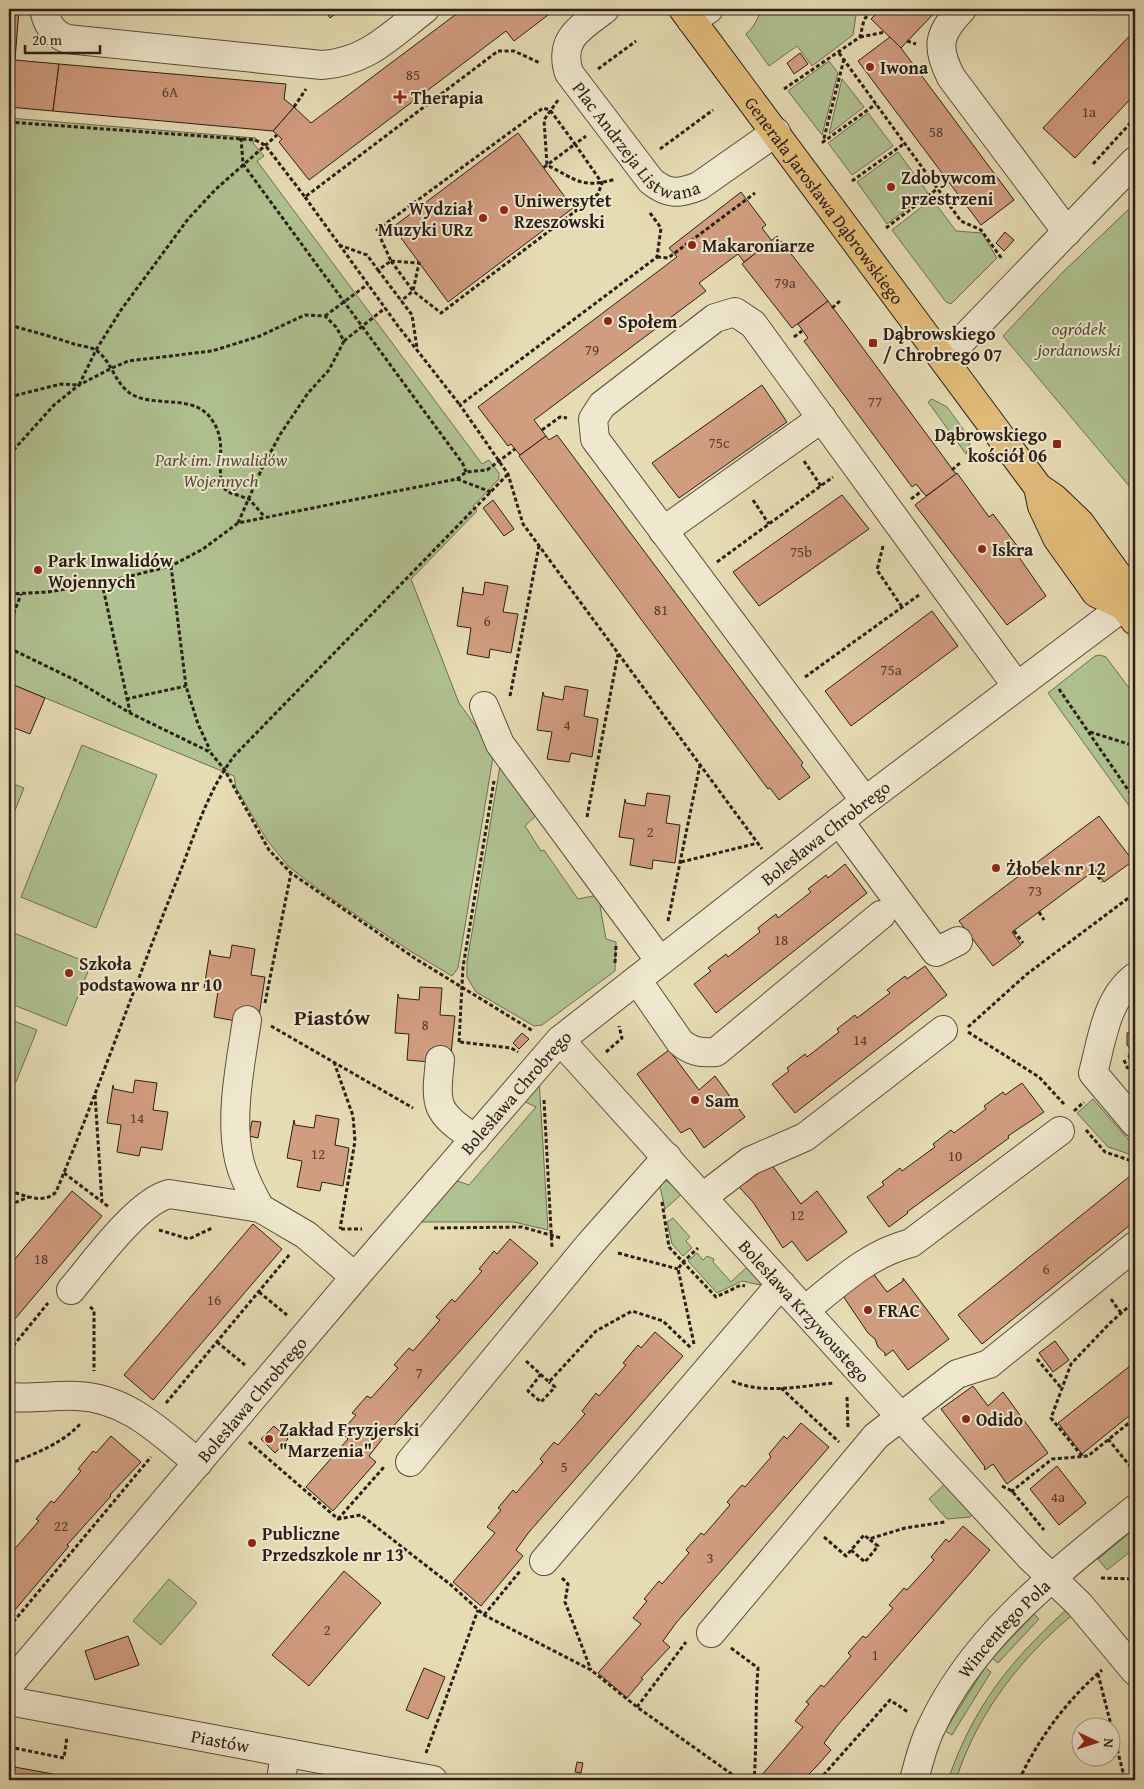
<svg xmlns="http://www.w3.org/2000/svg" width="1144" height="1789" font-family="'Gentium Book Plus',serif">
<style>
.green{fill:#b0c291;stroke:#6d7054}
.building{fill:#d19d7f;stroke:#2a1f17}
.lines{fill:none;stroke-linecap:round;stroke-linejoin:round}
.minor-casing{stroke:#594e3e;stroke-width:30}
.major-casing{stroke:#2a1f17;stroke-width:30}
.path{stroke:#2a1f17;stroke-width:3;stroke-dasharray:4 2.5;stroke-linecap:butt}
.minor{stroke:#efe8ce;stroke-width:28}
.major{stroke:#e3be7a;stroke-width:28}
.poi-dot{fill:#8f2418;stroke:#efe8ce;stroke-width:2}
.labels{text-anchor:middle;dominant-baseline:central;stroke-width:4;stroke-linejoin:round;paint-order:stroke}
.number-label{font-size:15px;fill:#543e31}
.poi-label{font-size:18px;font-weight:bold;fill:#2a1f17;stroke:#efe8ce;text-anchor:start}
.street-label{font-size:18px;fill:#2a1f17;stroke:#efe8ce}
.park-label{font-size:18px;font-style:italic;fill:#52503c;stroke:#efe8ce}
.district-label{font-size:22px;font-weight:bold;fill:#2a1f17;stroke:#efe8ce}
</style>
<rect width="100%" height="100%" fill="#e6dcb4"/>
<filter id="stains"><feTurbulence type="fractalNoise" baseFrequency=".004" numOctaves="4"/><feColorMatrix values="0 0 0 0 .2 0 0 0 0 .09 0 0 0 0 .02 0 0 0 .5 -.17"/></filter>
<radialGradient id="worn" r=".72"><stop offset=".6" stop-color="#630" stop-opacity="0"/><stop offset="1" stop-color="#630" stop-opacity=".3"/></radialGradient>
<!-- green -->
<g class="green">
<path d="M765,9h98l-7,6 -3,20 -41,31 -15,-20 -28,20 -23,-32c12,-10 10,-19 19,-25z"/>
<path d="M829,61l9,12 -16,62 -34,-44z"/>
<path d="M842,79l22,28 -35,27z"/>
<path d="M868,113l25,33 -41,29 -24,-32z"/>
<path d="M9,118l247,20 -3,5 11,13 -7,5 225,303 7,-4 10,13v6l-26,27 4,5 -66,68 48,124 35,48 -36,217 -6,8 -42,-25 -85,-57 -36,-27 -22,-27 -31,-52 -2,-12 -225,-93z"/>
<path d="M898,152l30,41 -41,31 -30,-42z"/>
<path d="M932,199l24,32 26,2 15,25 -46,46 -5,-2 -54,-72z"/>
<path d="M1131,207h4v286l-132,-157 59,-63z"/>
<path d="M932,399l15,8 24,33 -5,14 -38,-52z"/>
<path d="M1100,655l6,2 29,39v118l-87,-121 47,-37z"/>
<path d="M82,745l75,30 -61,153 -75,-31z"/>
<path d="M500,766l39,47 -14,13 16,25 3,-1 34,49 20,-4 6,8 -4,3 6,33 10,3 -1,29 -73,54 -8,1 -58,-34 -9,-15v-15z"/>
<path d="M9,782l15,6 -15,37z"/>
<path d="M9,931l82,33 -25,62 -57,-23z"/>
<path d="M9,1019l28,11 -21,52 -7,-3z"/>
<path d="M539,1079l9,151 -34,-8h-98l36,-43 17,6 67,-78 -15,-7z"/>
<path d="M1093,1099l42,48v9l-27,-9 -31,-34z"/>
<path d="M666,1181l18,11 -19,17 -6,-27z"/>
<path d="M673,1218l17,19 -4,4 6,7 -9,8 -11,-12 -5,-22z"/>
<path d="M697,1253l6,7 4,-4 7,3 -1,3 18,20 19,-18 10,17v4l-18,-4 -25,12 -29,-32z"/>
<path d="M948,1481l27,31 -5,5 -23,2 -18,-20z"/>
<path d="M1129,1533l6,1v14l-28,22 -9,-11z"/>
<path d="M169,1579l28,24 -36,42 -28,-24z"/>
<path d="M1069,1607l7,5c-54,44 -99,101 -120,168h-8c26,-75 63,-120 121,-173z"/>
<path d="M1034,1614l5,5 -41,44 -6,-5z"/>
<path d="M985,1667l6,5 -39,63 -7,-4z"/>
</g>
<!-- building -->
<g class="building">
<path d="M9,9h10l-4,51 44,4 -6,47 -44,-4z"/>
<path d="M324,9h18l-12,9z"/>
<path d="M463,9h93l-42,32 -8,-10 -197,149 -30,-38 3,-3 -9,-8 21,-24 17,16z"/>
<path d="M881,9h57l-37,39 -30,-29z"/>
<path d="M1135,30v64l-60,64 -32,-30z"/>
<path d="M890,37l11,11 113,152 -33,25 -123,-164z"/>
<path d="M800,53l8,11 -14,10 -7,-11z"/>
<path d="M59,64l227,20 -2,15 10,8 -21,24 -220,-20z"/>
<path d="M518,133l55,75 -125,94 -55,-75z"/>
<path d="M741,192l25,33 -4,3 10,13 -28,21 -6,-8 -39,29 7,8 -172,129 12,16 -26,19 -9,-11 -3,2 -30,-39 199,-150 -8,-9z"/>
<path d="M1005,232l9,8 -10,11 -8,-8z"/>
<path d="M777,236l51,65 -36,27 -50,-64z"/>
<path d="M828,301l128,173 -30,22 -10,-12 -4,3 -108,-146 4,-3 -10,-14z"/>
<path d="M762,385l25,37 -108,76 -27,-35z"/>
<path d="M557,435l246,328 -2,2 9,12 -31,23 -9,-12 -2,1 -249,-333 27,-20 3,4z"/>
<path d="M957,473l32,44 4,-3 25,33 -4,3 32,46 -39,29 -92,-120z"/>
<path d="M842,495l27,34 -110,77 -26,-34z"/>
<path d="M493,500l21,29 -10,7 -21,-28z"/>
<path d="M485,582l23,4 -5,26 15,2 -7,39 -21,-4 -1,9 -22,-4 4,-26 -14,-2 6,-39v5l20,3z"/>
<path d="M932,611l26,35 -107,80 -26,-35z"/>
<path d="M9,683l36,15 -15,36 -21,-8z"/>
<path d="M565,686l23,4 -4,26 14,3 -6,38 -21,-4 -2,9 -22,-3 5,-27 -15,-2 6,-38 1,4 19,4z"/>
<path d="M647,793l23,3 -4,27 14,2 -5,38 -22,-3 -1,9 -22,-4 4,-26 -15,-2 6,-38 1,4 19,3z"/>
<path d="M1099,816l34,45 -29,21 -9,-12 -83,62 9,13 -28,21 -34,-45z"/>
<path d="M845,864l22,29 -151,120 -22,-29 17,-13 -3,-3 18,-14 2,3 32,-25 -2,-4 18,-14 2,4 33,-26 -3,-3 18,-14 2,3z"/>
<path d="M232,945l23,4 -4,26 14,2 -6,39 -23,5 -22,-4 4,-26 -14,-3 6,-38 1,5 19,3z"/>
<path d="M925,966l22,29 -152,118 -23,-29 17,-13 -2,-3 18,-14 2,3 32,-25 -2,-3 18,-14 2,3 33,-25 -3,-3 18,-14 2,3z"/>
<path d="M420,987l22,1 -2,27 15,1 -4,38 -21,8 -23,-2 2,-26 -14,-1 3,-39 1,4 20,2z"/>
<path d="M1134,1012h1v55h-3l-4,-11 3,-6 -4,-5v-12l4,-2 1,-6 -3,-2z"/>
<path d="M522,1033l7,6 -10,10 -6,-6z"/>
<path d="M669,1050l30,40 16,-14 30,41 -41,31 -14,-20 -9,5 -44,-59z"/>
<path d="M135,1080l22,3 -4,27 15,2 -6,38 -21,-3 -2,9 -22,-4 4,-27 -14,-2 6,-38 1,4 19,4z"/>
<path d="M1022,1083l22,29 -36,24 1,2 -102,74 1,1 -19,14 -22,-30 17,-12 -2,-3 18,-14 2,3 33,-24 -2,-3 18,-14 3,3 32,-24 -2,-3 19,-14 2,3z"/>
<path d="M316,1115l23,4 -4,26 14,3 -6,38 -21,-4 -2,9 -23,-4 5,-26 -15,-3 7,-38 1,5 19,3z"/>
<path d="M252,1121l9,1 -3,16 -9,-2z"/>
<path d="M771,1164l30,40 16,-13 30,41 -40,29 -15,-20 -9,7 -30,-46 -14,-15z"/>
<path d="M1135,1172v49l-153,123 -24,-29z"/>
<path d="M72,1191l30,25 -93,110v-60z"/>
<path d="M253,1224l29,25 -129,151 -29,-25z"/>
<path d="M510,1239l28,24 -155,175 -14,18 7,6 -43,49 -27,-24 42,-48 -7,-7 15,-17 -4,-2 15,-17 4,2 27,-30 -4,-3 15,-17 4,3 27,-31 -4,-3 16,-18 3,3 27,-31 -3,-2 15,-18 3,3z"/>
<path d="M872,1272l15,20 16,-11v-3l46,61 -41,31 -15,-20 -8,6v-3l-7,-6 -3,-8 -7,-6 -25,-37z"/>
<path d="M655,1332l28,24 -154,176 -13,18 7,6 -42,50 -28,-24 42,-49 -8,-6 14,-17 -3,-2 15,-18 3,3 27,-31 -3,-3 14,-17 4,3 27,-31 -3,-3 14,-18 3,3 27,-31 -3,-2 15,-18 3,3z"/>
<path d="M1055,1341l14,19 -16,12 -14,-19z"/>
<path d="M1135,1362v49l-53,43 -24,-31z"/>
<path d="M973,1386l15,20 15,-14 45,61 -41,31 -14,-20 -8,6 -1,-2 1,-1 -44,-58z"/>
<path d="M801,1423l28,24 -153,176 -13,18 7,6 -29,31 2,1 -16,19 -29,-25 43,-49 -8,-6 14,-17 -3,-2 15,-18 3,3 27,-31 -3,-3 15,-17 3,2 26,-30 -3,-3 15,-17 3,2 26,-30 -2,-3 15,-18 3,3z"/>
<path d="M274,1426l14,13 -13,14 -14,-14z"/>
<path d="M111,1436l30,26 -31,33 1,1 -44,49 2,1 -60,71v-66l2,2 28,-32 -3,-2 15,-18 3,2 27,-32 -3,-2 15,-18 3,2z"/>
<path d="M1057,1466l29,37 -27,22 -29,-36z"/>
<path d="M963,1526l27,24 -153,176 -13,17 7,7 -15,17 -13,13h-37l-5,-4 42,-49 -8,-6 14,-17 -3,-2 15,-17 3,2 27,-31 -3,-3 15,-17 3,2 27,-30 -4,-3 15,-17 3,2 27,-30 -3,-3 15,-18 3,3z"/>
<path d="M344,1571l37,32 -72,83 -37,-31z"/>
<path d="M128,1636l11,29 -44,15 -10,-29z"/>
<path d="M424,1668l21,9 -17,42 -22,-9z"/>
<path d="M577,1762l6,1 -2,10 -6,-1z"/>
<path d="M9,1766l44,8 -1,4 11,2h-54z"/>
</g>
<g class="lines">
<!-- minor casing -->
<g class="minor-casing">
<g id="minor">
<path d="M44,9c3,15 8,24 23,30l255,26c45,-3 69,-30 103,-56"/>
<path id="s1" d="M605,9c-24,19 -47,29 -36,64l82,108c17,14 28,13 48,5l77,-54"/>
<path d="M962,9c-23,24 -27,37 -11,68l116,155"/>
<path d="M691,20l18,-11"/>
<path d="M944,359l191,-198"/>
<path d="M663,531l159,-113"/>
<path d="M484,706l16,38 160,217"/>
<path d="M865,801l-270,-362 -2,-20 9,-14 113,-87 20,-6 18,12 263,361"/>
<path d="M839,821l97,131 22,-11"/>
<path d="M1135,977c-29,22 -33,63 -42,96l42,50"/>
<path d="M637,980l43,62c12,10 21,11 36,10l165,-137"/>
<path d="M247,1020c-6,41 -17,93 -9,134 3,19 13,37 22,54"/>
<path id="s2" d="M560,1040l341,377 130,141 48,46 56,67"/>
<path d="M440,1060c-5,48 -5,51 35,79"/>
<path d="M703,1197l47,-36 55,-24 138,-107"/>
<path d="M71,1290c22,-26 66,-88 98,-96l91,14 46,27 49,42"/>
<path d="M805,1310c34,-27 63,-56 106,-67l149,-112"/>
<path d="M9,1397c22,2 46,-2 68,-1 51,2 84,37 121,67"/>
<path d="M410,1462l179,-217 78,-88"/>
<path d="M544,1561l237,-277"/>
<path d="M711,1633l165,-197 81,-62 32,-10 146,-118"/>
<path id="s3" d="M9,1685l346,-408 205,-237 305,-239 259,-195"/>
<path id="s4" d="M9,1701l424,79"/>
<path d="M281,1780l4,-27"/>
<path id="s5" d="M914,1780c5,-18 9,-37 18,-54 43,-92 126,-154 203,-217"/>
</g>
</g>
<!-- major casing -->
<g class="major-casing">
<g id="major">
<path id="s6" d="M683,9l355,478 16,11 26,25 39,54 5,29 11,15"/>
<path d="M1038,487l4,19 15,32 30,42 9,13 28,13"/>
</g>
</g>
<!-- path -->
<g class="path">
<path d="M860,37l25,-5"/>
<path d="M907,41l9,3"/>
<path d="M839,53l122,168 20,9 21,29"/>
<path d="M844,59l-21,83 53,-38"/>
<path d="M598,69l38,-28"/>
<path d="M784,89l76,-52 4,-17 8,-11"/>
<path d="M558,100l-14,20 3,45c30,15 34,24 69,14"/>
<path d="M294,107l12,-18"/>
<path d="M9,122l246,18 10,5 40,52 193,-146h16l26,12"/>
<path d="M241,138l2,26 220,300 3,8"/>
<path d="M660,149l53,-39"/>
<path d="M1093,164l42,-46"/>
<path d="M852,181l53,-38"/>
<path d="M305,197l93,129 62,79"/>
<path d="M650,213l11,15 -4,29 -197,148 48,69 15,50 239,325"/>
<path d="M886,228l51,-39"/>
<path d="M339,245l28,10 11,15 13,-9 -14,-31 166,-122 7,2 25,34 11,-8"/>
<path d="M657,257l11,1 87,-65"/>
<path d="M391,261l22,30 28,22 157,-119 4,-11 -27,-39 -32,24"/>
<path d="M391,261l28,2 -6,28 -12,10"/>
<path d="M378,270l34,45 5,33"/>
<path d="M832,308l8,-7"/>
<path d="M325,316l43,-32"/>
<path d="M9,325c22,6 44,12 65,19 7,2 17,3 22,6 17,12 19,37 39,46 24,11 60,-2 77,24 15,21 5,43 10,66l6,6 21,7 15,17"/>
<path d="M794,337l8,-6"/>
<path d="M344,341l41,-33"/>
<path d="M9,397l52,-13 18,1 17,-35 25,-40 67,-91 28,-30 61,-54"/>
<path d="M542,430l18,-13 7,1"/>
<path d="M9,455l45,-50 25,-20 33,-17 16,-7 84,-10 48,-15 45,-21 20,1 11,11 8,14 -15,29 -21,23 -27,40 -18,33 -25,57"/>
<path d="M804,461l17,25"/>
<path d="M952,470l9,-8"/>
<path d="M457,479l34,13"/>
<path d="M911,499l11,-8"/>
<path d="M753,500l16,24"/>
<path d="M883,546l-6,24 25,37"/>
<path d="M717,562l116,-85"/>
<path d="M171,566l15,120 12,38 12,26"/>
<path d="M102,583l28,129"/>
<path d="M9,594l39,-2 54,-9 69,-17 32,-17 35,-26 219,-44 9,-7 21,-2 28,-21"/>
<path d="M9,626l12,-32"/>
<path d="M9,648l68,33 53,32 80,39 14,17 45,81 22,23 125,86 117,72"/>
<path d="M805,677l114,-82"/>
<path d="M1059,689l76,111"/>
<path d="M510,696l29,-150"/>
<path d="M126,699l60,-13"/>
<path d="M1090,732l45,14"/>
<path d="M587,817l31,-163"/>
<path d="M681,862l77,-19"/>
<path d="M1094,871l8,11"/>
<path d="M1039,912l5,8"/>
<path d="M668,921l32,-156"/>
<path d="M1014,931l9,12"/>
<path d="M615,963l1,-17"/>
<path d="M265,1003l26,-130"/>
<path d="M271,1026l142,82"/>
<path d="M968,1027l59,-53 108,-81"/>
<path d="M968,1032l71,45 25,27"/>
<path d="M459,1042l4,-75 31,-186"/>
<path d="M460,1042l51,6 7,4"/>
<path d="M606,1052l16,-14 -3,-12"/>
<path d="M1124,1060l4,9"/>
<path d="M334,1062l19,54 2,25 -15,88"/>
<path d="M95,1095l7,107 7,5"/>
<path d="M544,1100l8,148"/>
<path d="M1074,1111l10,-9"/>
<path d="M1086,1130l19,22 30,10"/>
<path d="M64,1173l37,28"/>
<path d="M9,1191c16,4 34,14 47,1 42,-101 78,-205 119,-307 18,-44 31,-93 60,-130l273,-281"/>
<path d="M662,1202l7,45 14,15 15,-14"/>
<path d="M9,1205l20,-8"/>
<path d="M434,1228l88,-1 39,11"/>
<path d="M341,1229h21"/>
<path d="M159,1230l30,9 23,-11"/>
<path d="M618,1253l60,16"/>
<path d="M259,1292l28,23"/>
<path d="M1111,1299l10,14"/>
<path d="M90,1307l4,3v61"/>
<path d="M217,1342l28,23"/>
<path d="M694,1344l-16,-75 5,-7 33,35 25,-12 4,1"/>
<path d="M9,1351l39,-48"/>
<path d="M1037,1359l25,30"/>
<path d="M526,1361l23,21 47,-51 36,-20 31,10 29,28"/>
<path d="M541,1374l-13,17 13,11 14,-15 -6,-5"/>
<path d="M732,1381c31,14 69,5 102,2"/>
<path d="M781,1388l58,54"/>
<path d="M847,1397l1,31"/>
<path d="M166,1403l124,-149"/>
<path d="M1108,1439l26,32"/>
<path d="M249,1442l89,77 23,-4 90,70 33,30 107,55 46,37 103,73"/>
<path d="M1082,1456l-31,-38 20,-54 39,-41 25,-22"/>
<path d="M9,1464c25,-10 53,-20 71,-40"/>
<path d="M1002,1486l10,5 32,39"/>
<path d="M1011,1492l41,-33 36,-3 47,-38"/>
<path d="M338,1519l46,-52"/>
<path d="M824,1537l22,19 18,-21 5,4 36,-11 40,-6"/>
<path d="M851,1550l14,12 13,-16 -9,-7"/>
<path d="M562,1578l6,6 -3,18 26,68"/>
<path d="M1101,1578l34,1"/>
<path d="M484,1615l37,-45"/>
<path d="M9,1627l142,-170"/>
<path d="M731,1648l27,20c-3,38 -1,75 -4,112"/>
<path d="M1098,1674l27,106"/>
<path d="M637,1707l49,-65"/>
<path d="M9,1747l55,11 3,-21"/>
<path d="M426,1753l52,-143"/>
<path d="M819,1780l71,-80 18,12"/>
<path d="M1019,1780c20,-42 47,-79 83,-110"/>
</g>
<!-- minor -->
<use href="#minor" class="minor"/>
<!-- major -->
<use href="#major" class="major"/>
</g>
<!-- markers -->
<g class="poi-dot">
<circle cx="870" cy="67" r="5"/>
<path d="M397.5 89.5h5v5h5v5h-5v5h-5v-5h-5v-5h5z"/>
<circle cx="891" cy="187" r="5"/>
<circle cx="504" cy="210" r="5"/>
<circle cx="483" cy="218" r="5"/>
<circle cx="692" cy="245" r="5"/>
<circle cx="608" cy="321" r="5"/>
<rect x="868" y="338" width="10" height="10" rx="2.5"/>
<rect x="1052" y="439" width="10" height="10" rx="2.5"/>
<circle cx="982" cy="549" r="5"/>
<circle cx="38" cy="570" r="5"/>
<circle cx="996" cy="868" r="5"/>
<circle cx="69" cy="973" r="5"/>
<circle cx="695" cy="1100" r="5"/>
<circle cx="868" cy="1310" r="5"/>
<circle cx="966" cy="1419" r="5"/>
<circle cx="269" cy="1439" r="5"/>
<circle cx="252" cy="1543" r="5"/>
</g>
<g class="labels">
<!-- number labels -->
<g class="number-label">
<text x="413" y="74">85</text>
<text x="170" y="91">6A</text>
<text x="1089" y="111">1a</text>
<text x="936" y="131">58</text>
<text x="785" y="282">79a</text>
<text x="592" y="349">79</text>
<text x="875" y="401">77</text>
<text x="719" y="442">75c</text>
<text x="801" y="551">75b</text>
<text x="661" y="609">81</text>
<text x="487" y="620">6</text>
<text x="891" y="669">75a</text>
<text x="567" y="724">4</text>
<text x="650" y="831">2</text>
<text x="1035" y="890">73</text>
<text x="781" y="939">18</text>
<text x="425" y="1024">8</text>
<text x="860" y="1039">14</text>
<text x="137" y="1117">14</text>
<text x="318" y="1153">12</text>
<text x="955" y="1155">10</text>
<text x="797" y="1214">12</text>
<text x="41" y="1258">18</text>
<text x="1046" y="1268">6</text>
<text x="214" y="1299">16</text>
<text x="419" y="1372">7</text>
<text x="564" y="1466">5</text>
<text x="1058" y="1496">4a</text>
<text x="61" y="1525">22</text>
<text x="710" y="1557">3</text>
<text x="327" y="1629">2</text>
<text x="875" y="1654">1</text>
</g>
<!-- poi labels -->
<g class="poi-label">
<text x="880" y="67">Iwona</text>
<text x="411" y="97">Therapia</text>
<text x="901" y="177">Zdobywcom<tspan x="901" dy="21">przestrzeni</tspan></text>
<text x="514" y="200">Uniwersytet<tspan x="514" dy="21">Rzeszowski</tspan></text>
<text x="473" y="208" text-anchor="end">Wydział<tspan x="473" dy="21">Muzyki URz</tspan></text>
<text x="702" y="245">Makaroniarze</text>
<text x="618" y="321">Społem</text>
<text x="883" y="333">Dąbrowskiego<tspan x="883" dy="21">/ Chrobrego 07</tspan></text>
<text x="1047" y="434" text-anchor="end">Dąbrowskiego<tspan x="1047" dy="21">kościół 06</tspan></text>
<text x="992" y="549">Iskra</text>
<text x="48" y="560">Park Inwalidów<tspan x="48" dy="21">Wojennych</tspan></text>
<text x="1006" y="868">Żłobek nr 12</text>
<text x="79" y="963">Szkoła<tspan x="79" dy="21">podstawowa nr 10</tspan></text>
<text x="705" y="1100">Sam</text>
<text x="878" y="1310">FRAC</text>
<text x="976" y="1419">Odido</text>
<text x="279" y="1429">Zakład Fryzjerski<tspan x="279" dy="21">"Marzenia"</tspan></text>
<text x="262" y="1533">Publiczne<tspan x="262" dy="21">Przedszkole nr 13</tspan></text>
</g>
<!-- street labels -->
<g class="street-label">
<text stroke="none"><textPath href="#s1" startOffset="181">Plac Andrzeja Listwana</textPath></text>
<text stroke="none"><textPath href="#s6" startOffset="238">Generała Jarosława Dąbrowskiego</textPath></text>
<text stroke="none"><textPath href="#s3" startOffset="1185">Bolesława Chrobrego</textPath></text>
<text stroke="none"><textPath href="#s3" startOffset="780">Bolesława Chrobrego</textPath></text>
<text stroke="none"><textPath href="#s2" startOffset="365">Bolesława Krzywoustego</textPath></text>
<text stroke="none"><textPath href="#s3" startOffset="375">Bolesława Chrobrego</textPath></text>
<text stroke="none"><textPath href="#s5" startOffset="179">Wincentego Pola</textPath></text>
<text stroke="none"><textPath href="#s4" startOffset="215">Piastów</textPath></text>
</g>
<!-- park labels -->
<g class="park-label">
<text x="1079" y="328">ogródek<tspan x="1079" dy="21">jordanowski</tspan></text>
<text x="221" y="459">Park im. Inwalidów<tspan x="221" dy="21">Wojennych</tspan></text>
</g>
<!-- district labels -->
<g class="district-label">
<text x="332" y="1017">Piastów</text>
</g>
</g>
<!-- margin -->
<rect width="1144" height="1789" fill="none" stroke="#e6dcb4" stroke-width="30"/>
<rect x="10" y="10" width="1124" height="1769" fill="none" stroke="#2a1f17" stroke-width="2.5"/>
<rect x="15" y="15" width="1114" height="1759" fill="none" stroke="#2a1f17"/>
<!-- north arrow -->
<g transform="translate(1096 1742) rotate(94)"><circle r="24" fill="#efe8ce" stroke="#a09885"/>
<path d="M0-4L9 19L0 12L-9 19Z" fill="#8f2418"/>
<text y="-8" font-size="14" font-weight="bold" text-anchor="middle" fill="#2a1f17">N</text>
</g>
<!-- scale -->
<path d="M25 45v8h75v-8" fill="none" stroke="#2a1f17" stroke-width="2.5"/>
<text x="32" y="45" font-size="15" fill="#2a1f17" stroke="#efe8ce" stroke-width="4" paint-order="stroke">20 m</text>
<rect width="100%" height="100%" filter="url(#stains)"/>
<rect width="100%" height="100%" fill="url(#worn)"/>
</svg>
